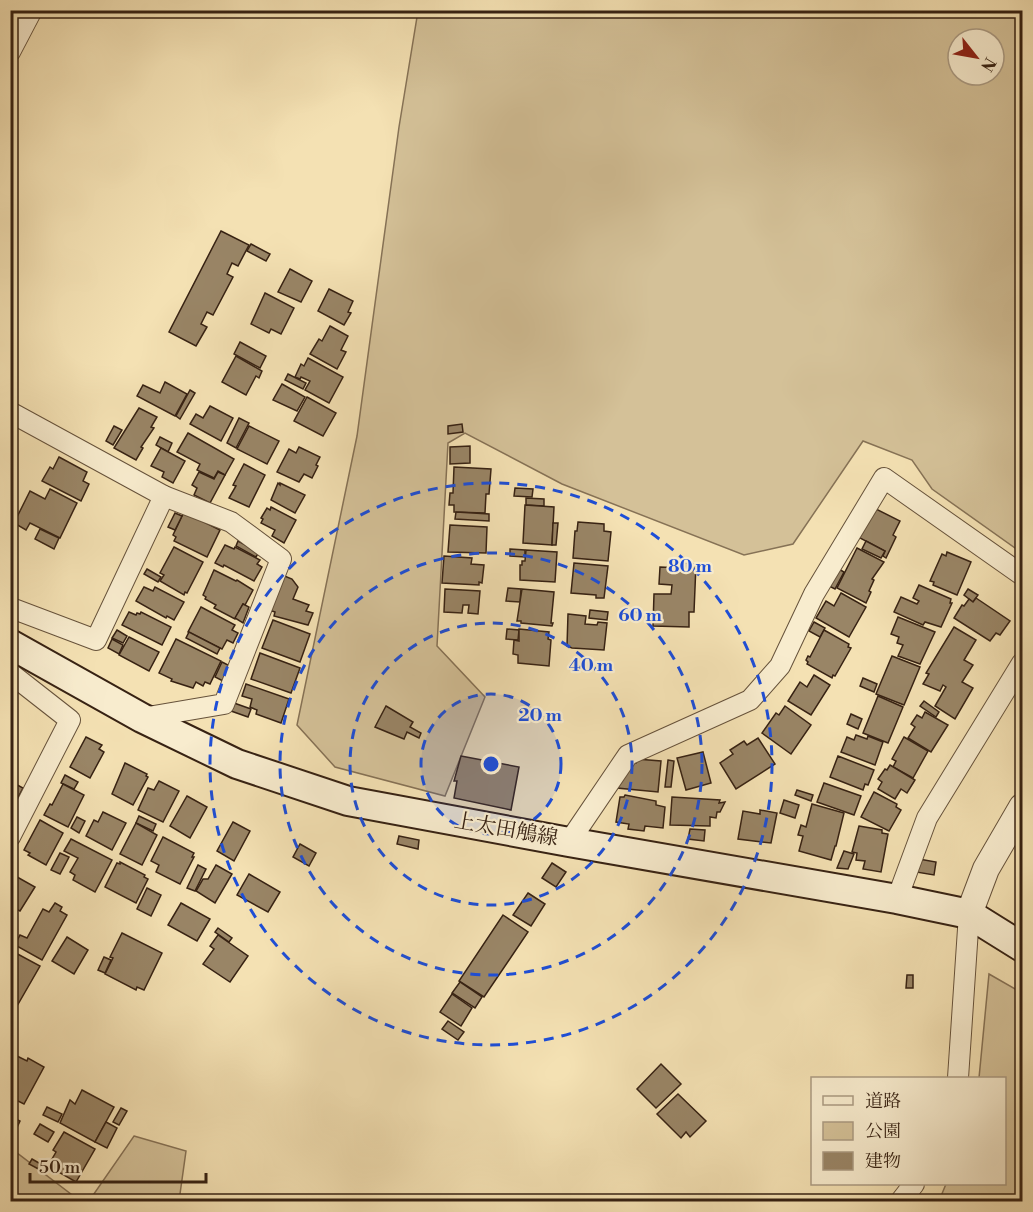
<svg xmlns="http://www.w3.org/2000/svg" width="1033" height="1212" font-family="'Libre Bodoni','Noto Serif JP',serif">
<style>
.green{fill:#d4c198;stroke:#867256;stroke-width:1.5;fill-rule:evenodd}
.building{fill:#998566;stroke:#372213;stroke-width:1.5}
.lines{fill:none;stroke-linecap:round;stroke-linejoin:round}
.minor-casing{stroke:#66523b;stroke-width:22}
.tertiary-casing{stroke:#66523b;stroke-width:28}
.secondary-casing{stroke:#372213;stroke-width:32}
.minor{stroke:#f8ecce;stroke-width:20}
.tertiary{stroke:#f8ecce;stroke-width:26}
.secondary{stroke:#f8ecce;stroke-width:28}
.ring{fill:none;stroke:#1d4ed8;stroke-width:3;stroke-dasharray:10 8}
.labels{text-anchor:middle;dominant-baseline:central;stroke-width:4.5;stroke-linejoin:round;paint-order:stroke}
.street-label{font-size:21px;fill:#372213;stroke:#f8ecce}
.centre{fill:#1d4ed8;stroke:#f8ecce;stroke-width:3}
.ring-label{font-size:18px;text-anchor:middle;font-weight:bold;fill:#1d4ed8;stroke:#f8ecce;stroke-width:4.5;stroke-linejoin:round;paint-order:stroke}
</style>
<rect width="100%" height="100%" fill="#f4e1b3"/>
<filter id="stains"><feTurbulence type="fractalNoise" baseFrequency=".00333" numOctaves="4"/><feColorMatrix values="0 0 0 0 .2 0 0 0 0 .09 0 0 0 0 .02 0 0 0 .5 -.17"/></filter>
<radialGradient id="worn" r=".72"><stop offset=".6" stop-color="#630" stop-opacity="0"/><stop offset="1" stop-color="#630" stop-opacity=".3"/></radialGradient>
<!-- green -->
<g class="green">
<path d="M418,11h604v542l-90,-64 -20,-29 -49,-19 -70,103 -49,11 -182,-71 -97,-51 -17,10 -11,203 48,51 -40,99 -110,-29 -38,-42 60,-289 42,-309zM958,39h36v36h-36z"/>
<path d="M989,974l33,19v208h-83l7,-17h58v-106h-25z"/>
<path d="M134,1136l52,15 -7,50h-90z"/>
<path d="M10,1149l7,4 63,48h-69z"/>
</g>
<!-- building -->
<g class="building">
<path d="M221,231l28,14 -11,21 -6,-3 -5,11 6,3 -20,38 -6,-3 -6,12 6,3 -11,19 -27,-14z"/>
<path d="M251,244l19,10 -4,7 -19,-10z"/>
<path d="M290,269l22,12 -11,21 -23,-10z"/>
<path d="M329,289l24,12 -5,11 3,1 -7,12 -26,-14z"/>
<path d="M265,293l29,15 -13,26 -10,-5 -2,4 -18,-9z"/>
<path d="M330,326l18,10 -7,14 5,2 -9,17 -27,-15 9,-15 3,2z"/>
<path d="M240,342l26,14 -6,12 -26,-14z"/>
<path d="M236,356l26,15 -3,7 -3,-2 -10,19 -24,-13z"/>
<path d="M308,358l35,19 -14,26 -24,-13 5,-9 -9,-4 -1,2 -5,-2 6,-13 3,2z"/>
<path d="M288,374l18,9 -3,6 -18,-9z"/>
<path d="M165,382l22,12 -12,22 -38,-20 6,-11 17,8z"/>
<path d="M282,384l23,13 -8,14 -24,-11z"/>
<path d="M190,390l5,3 -15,26 -4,-3z"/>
<path d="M307,397l29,16 -13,23 -29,-15z"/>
<path d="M210,406l23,12 -12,23 -31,-17 6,-10 7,4z"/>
<path d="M139,408l18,9 -6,10 3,1 -13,19 2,1 -7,12 -22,-12z"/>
<path d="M239,418l10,5 -13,25 -9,-5z"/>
<path d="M462,424l1,8 -15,2v-8z"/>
<path d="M114,426l8,4 -9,15 -7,-4z"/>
<path d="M249,426l30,15 -12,23 -30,-15z"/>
<path d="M188,433l46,26 -9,16 -7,-4 -4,7 -17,-8 3,-6 -23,-12z"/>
<path d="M160,437l12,6 -4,9 -12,-7z"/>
<path d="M470,446v17l-20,1v-17z"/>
<path d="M299,447l21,10 -4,8 2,1 -6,12 -8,-4 -5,8 -22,-10 12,-23 7,4z"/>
<path d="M161,448l24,13 -12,22 -11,-6 2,-5 -13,-6z"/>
<path d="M59,457l28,15 -4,9 6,3 -8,17 -39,-20 8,-14 3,2z"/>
<path d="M244,464l21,11 -16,32 -20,-9 7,-12 -3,-1z"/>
<path d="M454,467l37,2 -2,25h-3l-1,19 -31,-1v-7h-5l1,-12h3z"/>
<path d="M199,472l15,7 4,-7 7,3 -15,28 -16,-8 3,-7 -5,-3z"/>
<path d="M278,483l2,2v-2l25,12 -10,18 -24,-13z"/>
<path d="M515,488l18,1 -1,8 -18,-1z"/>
<path d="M50,489l27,14 -17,35 -30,-15 -4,7 -12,-7 16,-32 15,8z"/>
<path d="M526,498l18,1v7l-18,-1z"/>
<path d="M525,505l29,2 -2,38 -29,-2z"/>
<path d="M870,506l30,15 -7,14 3,2 -10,21 -3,-2 2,-5 -27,-14z"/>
<path d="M271,507l25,13 -12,23 -12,-7 3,-6 -14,-7 2,-4 -2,-1 6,-10 3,2z"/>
<path d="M184,512l36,18 -13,27 -33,-16 2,-4 -3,-2z"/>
<path d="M456,512l33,2v7l-34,-2z"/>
<path d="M175,513l7,3 -7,14 -7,-3z"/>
<path d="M578,522l26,2v7l7,1 -3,29 -35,-3 2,-27h2z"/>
<path d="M553,523h5l-2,22h-4z"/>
<path d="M450,525l37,2 -1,26 -38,-1z"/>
<path d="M40,529l19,9 -5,11 -19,-10z"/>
<path d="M238,541l21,11 -3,5 -20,-11z"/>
<path d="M866,541l19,10 -4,7 -19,-9z"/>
<path d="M225,545l9,4 1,-2 25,13 -3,4 5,3 -8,14 -30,-16 -1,2 -8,-4z"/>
<path d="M174,547l29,15 -16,31 -2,-1 -1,3 -24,-14 4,-6 -4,-2z"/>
<path d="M857,548l27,14 -12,17 2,1 -5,11 2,1 -5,11 -29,-15z"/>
<path d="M510,549l15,1v7l-15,-1z"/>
<path d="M526,550l31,2 -2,30 -35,-2v-15h2v-4h3z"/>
<path d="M947,552l24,10 -14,33 -24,-10 1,-3 -4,-1 12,-27 4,2z"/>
<path d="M444,556l28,2 -1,6 13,1 -2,18 -3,-1v3l-37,-2z"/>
<path d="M574,563l34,3 -4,32h-8v-3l-25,-2z"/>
<path d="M683,563l13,1 -2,48h-5v15l-36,-1 1,-32h17l1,-9 -13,-1 1,-17 23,1z"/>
<path d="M837,568l7,4 -9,17 -8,-4z"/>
<path d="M147,569l14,8 -3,5 -14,-8z"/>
<path d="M214,570l22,11 1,-1 16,10 -8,15 -2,-1 -8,15 -21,-11 2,-3 -11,-6 1,-2 -3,-2z"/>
<path d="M282,575l10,4 6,8 -5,12 16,6 -3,6 7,2 -5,12 -34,-9 1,-4 -6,-2z"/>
<path d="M919,585l32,14 -1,4h2l-11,24 -16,-5 -2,3 -29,-13 7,-15 16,7 2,-3 -6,-3z"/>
<path d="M144,587l9,4 2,-4 29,15 -10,18 -7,-4 -1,2 -30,-17z"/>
<path d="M508,588l13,1 -1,13 -14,-1z"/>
<path d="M445,589l35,2 -2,23 -10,-1 1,-8h-6l-1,8 -18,-1z"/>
<path d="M522,589l32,3 -3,31h2l-1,3 -31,-3v-2h-4z"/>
<path d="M968,589l10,6 -5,7 -9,-7z"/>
<path d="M841,593l25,14 -17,30 -33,-19 10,-17 8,5z"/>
<path d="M976,598l34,23 -10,14 -4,-2 -6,8 -36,-23 8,-13 2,1 5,-7 4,3z"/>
<path d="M243,604l6,3 -6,16 -8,-5z"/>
<path d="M201,607l34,18 -3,5 6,3 -5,10 -6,-3 -5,9 -34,-17z"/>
<path d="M590,610l18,2 -1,8 -18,-2z"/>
<path d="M129,612l7,3 1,-2 3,1 1,-2 30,15 -9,18 -40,-20z"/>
<path d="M568,614l18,2 -1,8 12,1 1,-3 9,1 -3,27 -32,-2 -5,-2z"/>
<path d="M898,617l37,15 -15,32 -22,-8 5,-11 -6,-2 2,-6 -8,-3z"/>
<path d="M273,620l37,14 -10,28 -38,-14z"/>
<path d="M814,622l11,6 -5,9 -11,-6z"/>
<path d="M954,627l22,13 -12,20 9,5 -11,17 11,6 -18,31 -20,-13 11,-19 -3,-2 -3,6 -17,-7 6,-10 -3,-1z"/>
<path d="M507,629l12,1 -1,10 -12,-1z"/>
<path d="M519,629l30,3 -1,7 3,1 -2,26 -31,-3v-8l-5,-1 1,-14 5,1z"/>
<path d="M117,630l10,6 -4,7 -11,-5z"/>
<path d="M824,630l25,14 -1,3 3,1 -16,28 -2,-1 -1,3 -25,-14 1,-2 -2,-2 2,-4 2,1z"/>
<path d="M189,632l31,16 -3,6 -31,-16z"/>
<path d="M129,637l30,15 -10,19 -30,-16z"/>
<path d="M112,639l11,6 -4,9 -11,-6z"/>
<path d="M176,639l45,22 -11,23 -5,-2 -2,4 -7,-4 -3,6 -22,-7 1,-2 -13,-6z"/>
<path d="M260,653l40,15 -9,25 -40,-14z"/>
<path d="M892,656l28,11 -16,38 -28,-11z"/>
<path d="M222,662l8,4 -7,15 -8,-4z"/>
<path d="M814,675l16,10 -19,30 -23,-14 12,-19 7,5z"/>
<path d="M863,678l14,6 -3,8 -14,-6z"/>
<path d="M246,684l43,15 -8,24 -25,-9 1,-4 -7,-3 2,-8 -10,-3z"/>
<path d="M878,696l25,11 -15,36 -25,-10z"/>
<path d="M924,701l15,11 -3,5 -16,-11z"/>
<path d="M234,703l17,6 -3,8 -17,-6z"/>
<path d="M386,706l27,16 -3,5 11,6 -2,5 -12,-6 -3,7 -29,-12z"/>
<path d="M785,706l26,19 -20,29 -29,-21 14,-20 3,2z"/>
<path d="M925,712l23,13 -17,27 -23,-14 7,-11 -4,-3 6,-9 5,3z"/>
<path d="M851,714l11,5 -4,10 -11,-5z"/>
<path d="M856,735l11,4 1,-3 15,6 -8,23 -34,-13 6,-15 7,3z"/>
<path d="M86,737l16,8 -3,4 5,3 -14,26 -20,-11z"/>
<path d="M904,737l24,14 -15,27 -20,-11 3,-6 -4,-2z"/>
<path d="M758,738l17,26 -39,25 -16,-26 13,-9 -3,-4 14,-9 3,4z"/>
<path d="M703,752l8,31 -25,7 -9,-32z"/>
<path d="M461,756l58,11 -8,43 -57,-12 3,-17h-3z"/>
<path d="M838,756l36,14 -6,15 -3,-1 -2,6 -33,-13z"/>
<path d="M636,759l25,2 -3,31 -41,-4 2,-14 7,-12 10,1z"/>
<path d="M668,760l6,1 -3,26h-6z"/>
<path d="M125,763l22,11 -1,2 2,1 -15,28 -21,-11z"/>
<path d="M890,765l25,15 -8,13 -6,-4 -6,10 -17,-10 4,-7 -4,-3 7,-10 2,1z"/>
<path d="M65,775l13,7 -4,7 -13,-6z"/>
<path d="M10,781l13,7 -12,23 -1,-1z"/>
<path d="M159,781l20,10 -16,31 -25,-12 10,-22 6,2z"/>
<path d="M824,783l37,13 -7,19 -37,-13z"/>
<path d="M63,784l21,11 -16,32 -24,-12 6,-11 2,1z"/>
<path d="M797,790l16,5 -2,6 -16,-6z"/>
<path d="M874,792l23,12 -1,3 5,3 -12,21 -28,-14z"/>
<path d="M625,795l31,6v4l9,2 -2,21 -18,-2 -1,5 -16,-2 1,-5 -13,-2 4,-25h4z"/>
<path d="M187,796l20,11 -17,31 -20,-12z"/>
<path d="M672,797l48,3 -1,3 6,-1 -5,10h-3l-1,6 -6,-1v9l-40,-1z"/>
<path d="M784,800l15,5 -4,13 -15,-5z"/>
<path d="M812,804l32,9 -8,33h-1l-4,14 -32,-9 4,-15 -5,-1 3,-10 5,2z"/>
<path d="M760,810l17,3 -6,30 -33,-4 5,-28 17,3z"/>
<path d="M103,812l23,11 -14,27 -26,-14 8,-16 4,2z"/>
<path d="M139,816l17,8 -3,7 -17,-8z"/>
<path d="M77,817l8,4 -6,12 -8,-5z"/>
<path d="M40,820l23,13 -17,32 -18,-10 2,-2 -6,-3z"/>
<path d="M233,822l17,9 -16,30 -17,-10z"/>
<path d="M136,823l21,12 -15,30 -22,-11z"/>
<path d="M859,826l23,4v3l6,1 -7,38 -18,-3 2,-8 -9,-1 1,-7 -5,-1z"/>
<path d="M690,829l15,1 -1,11 -16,-2z"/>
<path d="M399,836l20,4 -1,9 -21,-5z"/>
<path d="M163,837l31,16 -2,4h2l-14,27 -24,-12 3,-7 -8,-4z"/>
<path d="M71,839l41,21 -17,32 -22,-12 2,-5 -5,-3 8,-14 -14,-7z"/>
<path d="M300,844l16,9 -7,13 -16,-9z"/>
<path d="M844,851l10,3 -6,15 -11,-1z"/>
<path d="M60,853l9,4 -9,17 -9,-4z"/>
<path d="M919,859l17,3 -2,13 -18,-3z"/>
<path d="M120,862l25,13 -1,2 4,2 -12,24 -31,-16 12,-24 3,1z"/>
<path d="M552,863l14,9 -10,15 -14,-9z"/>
<path d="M198,865l8,4 -11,22 -8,-3z"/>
<path d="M216,865l16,9 -17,29 -19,-12 7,-12h5z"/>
<path d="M10,873l25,14 -15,24 -10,-5z"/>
<path d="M249,874l31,18 -12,20 -31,-17z"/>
<path d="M147,888l14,7 -10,21 -14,-7z"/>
<path d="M528,893l17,11 -14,22 -18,-11z"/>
<path d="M55,903l7,4 -2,4 7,4 -25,45 -27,-15 5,-10 7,3 16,-29 6,3z"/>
<path d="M181,903l29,16 -13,22 -29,-16z"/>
<path d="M503,915l25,17 -44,65 -25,-16z"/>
<path d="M218,928l14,10 -3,4 -14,-10z"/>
<path d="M122,933l40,20 -18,37 -7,-3 -1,3 -31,-16 8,-16 -3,-1z"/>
<path d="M218,935l30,21 -18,26 -27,-18 11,-15 -4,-3z"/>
<path d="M67,937l21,13 -14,24 -22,-13z"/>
<path d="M12,951l28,15 -23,40 -7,-4v-27l4,-7 -4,-2z"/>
<path d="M104,957l7,3 -6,13 -7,-3z"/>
<path d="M907,975h6v13h-7z"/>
<path d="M460,982l22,15 -7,11 -23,-15z"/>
<path d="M452,994l20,14 -11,18 -21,-14z"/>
<path d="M448,1021l16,11 -6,8 -16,-11z"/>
<path d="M17,1056l10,5 1,-3 16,9 -20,37 -14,-7v-31l2,1z"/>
<path d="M661,1064l20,20 -25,24 -19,-19z"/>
<path d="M82,1090l32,17 -19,35 -35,-19 10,-23 5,4z"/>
<path d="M678,1094l28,27 -16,16 -4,-5 -5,6 -24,-24z"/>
<path d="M47,1107l15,7 -4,8 -15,-7z"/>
<path d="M121,1108l6,3 -8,14 -6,-3z"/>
<path d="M10,1116l10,5 -8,17h-2z"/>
<path d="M106,1122l11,6 -10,20 -12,-6z"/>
<path d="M40,1124l14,8 -6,10 -14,-8z"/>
<path d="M64,1132l31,17 -19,33 -28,-16 8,-14 -3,-2z"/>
<path d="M32,1159l14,8 -2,5 -15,-8z"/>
</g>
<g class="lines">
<!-- minor casing -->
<g class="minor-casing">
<g id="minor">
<path d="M10,52l22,-42"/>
<path d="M10,412l154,84 67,26 50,37 -57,145 -82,14"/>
<path d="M10,612l4,-3 82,31 68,-144"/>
<path d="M10,673l60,47 -60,117"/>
<path d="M569,842l59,-87 122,-55 30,-34 34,-72 70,-116 138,97"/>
<path d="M897,899l30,-81 95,-155"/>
<path d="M958,1078l11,-164"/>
<path d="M900,1202l14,-18"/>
</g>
</g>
<!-- tertiary casing -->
<g class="tertiary-casing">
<path id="tertiary" d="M969,914l17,-45 36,-62"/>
</g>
<!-- secondary casing -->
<g class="secondary-casing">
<path id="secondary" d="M10,644l132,74 95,46 111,37 221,41 328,57 72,15 53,33"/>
</g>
<!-- minor -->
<use href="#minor" class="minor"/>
<!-- tertiary -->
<use href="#tertiary" class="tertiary"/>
<!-- secondary -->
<use href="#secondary" class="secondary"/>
</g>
<!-- distance rings -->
<circle cx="491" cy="764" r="70" fill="#1d4ed8" fill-opacity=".12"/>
<g class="ring">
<circle cx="491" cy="764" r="70"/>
<circle cx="491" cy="764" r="141"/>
<circle cx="491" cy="764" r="211"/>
<circle cx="491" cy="764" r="281"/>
</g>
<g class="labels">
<!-- street labels -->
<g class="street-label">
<text transform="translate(506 830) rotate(10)">上太田鵤線</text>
</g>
</g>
<circle cx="491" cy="764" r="9" class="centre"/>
<g class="ring-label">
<text x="690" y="572">80 m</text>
<text x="640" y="621">60 m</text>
<text x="591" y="671">40 m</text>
<text x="540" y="721">20 m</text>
</g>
<!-- margin -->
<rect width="1033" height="1212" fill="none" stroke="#f4e1b3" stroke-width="36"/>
<rect x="12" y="12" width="1009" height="1188" fill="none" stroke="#372213" stroke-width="3"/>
<rect x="18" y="18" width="997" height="1176" fill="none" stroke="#372213" stroke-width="1.5"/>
<!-- legend -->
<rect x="811" y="1077" width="195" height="108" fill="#f8ecce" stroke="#ab9b83" stroke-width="1.5"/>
<rect x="823" y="1096" width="30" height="9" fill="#f8ecce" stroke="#ab9b83" stroke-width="1.5"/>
<text x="865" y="1107" font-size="18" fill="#372213">道路</text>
<rect x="823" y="1122" width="30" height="18" fill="#d4c198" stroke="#ab9b83" stroke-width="1.5"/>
<text x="865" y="1137" font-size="18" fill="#372213">公園</text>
<rect x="823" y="1152" width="30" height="18" fill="#998566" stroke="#ab9b83" stroke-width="1.5"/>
<text x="865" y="1167" font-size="18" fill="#372213">建物</text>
<!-- north arrow -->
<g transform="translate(976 57) rotate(121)"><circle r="28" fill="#f8ecce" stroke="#ab9b83" stroke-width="1.5"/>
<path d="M0-4.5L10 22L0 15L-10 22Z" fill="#8f2418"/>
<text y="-9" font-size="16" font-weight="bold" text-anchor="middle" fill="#372213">N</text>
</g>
<!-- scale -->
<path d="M30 1173v9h176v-9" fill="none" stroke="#372213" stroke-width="3"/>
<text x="39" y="1173" font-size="18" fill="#372213" stroke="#f8ecce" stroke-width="4.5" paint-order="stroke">50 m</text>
<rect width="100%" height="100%" filter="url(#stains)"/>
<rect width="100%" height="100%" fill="url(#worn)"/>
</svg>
